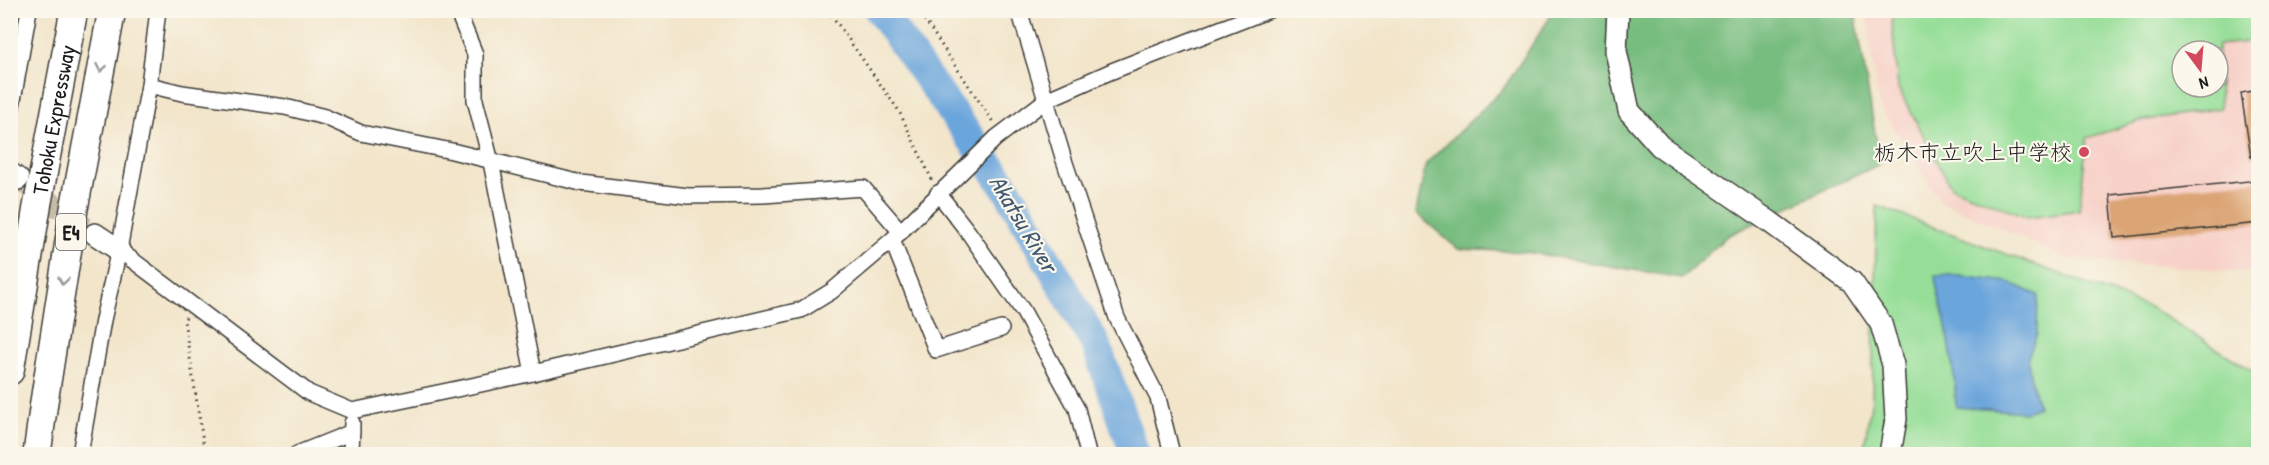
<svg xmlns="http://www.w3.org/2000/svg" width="2269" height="465" font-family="'Patrick Hand','Klee One',sans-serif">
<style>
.built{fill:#f7d1c8;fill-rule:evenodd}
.green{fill:#96de98;stroke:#597d5a;stroke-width:1.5}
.forest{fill:#78bd80;stroke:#4a6c4e;stroke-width:1.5}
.water{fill:#6ba5db;stroke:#44607c;stroke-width:1.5}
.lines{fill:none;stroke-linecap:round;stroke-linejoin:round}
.river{stroke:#6ba5db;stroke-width:30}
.building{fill:#dba475}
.secondary-tunnel{stroke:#c7bda7;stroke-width:21;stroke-dasharray:21 10;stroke-linecap:butt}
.street-casing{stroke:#3c3a36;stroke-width:18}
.secondary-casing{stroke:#3c3a36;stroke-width:24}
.highway-casing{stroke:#3c3a36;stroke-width:30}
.path{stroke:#3c3a36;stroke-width:3;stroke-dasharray:1.5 4.5;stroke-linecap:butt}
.street{stroke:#fff;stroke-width:15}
.secondary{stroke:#fff;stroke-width:21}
.highway{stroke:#fff;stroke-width:27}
.oneway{stroke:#999}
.poi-dot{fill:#d1495b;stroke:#fbf7ec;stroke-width:2}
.labels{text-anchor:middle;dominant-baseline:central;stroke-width:4.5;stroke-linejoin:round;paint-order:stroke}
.shield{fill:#fbf7ec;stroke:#5f5e5a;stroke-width:1.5}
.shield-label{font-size:21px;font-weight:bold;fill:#1c1c1c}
.street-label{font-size:22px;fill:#1c1c1c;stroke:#fbf7ec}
.poi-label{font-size:22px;fill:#1c1c1c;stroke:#fbf7ec;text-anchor:end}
.water-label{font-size:24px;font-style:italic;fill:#405a72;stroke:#fbf7ec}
</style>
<rect width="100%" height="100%" fill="#fbf7ec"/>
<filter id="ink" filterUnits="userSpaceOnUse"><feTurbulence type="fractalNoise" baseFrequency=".0167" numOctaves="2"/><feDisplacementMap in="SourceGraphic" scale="12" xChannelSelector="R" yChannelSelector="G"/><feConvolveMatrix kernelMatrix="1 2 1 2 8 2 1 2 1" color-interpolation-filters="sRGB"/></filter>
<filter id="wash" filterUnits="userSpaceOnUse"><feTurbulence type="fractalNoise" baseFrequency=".008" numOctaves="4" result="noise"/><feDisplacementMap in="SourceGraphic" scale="24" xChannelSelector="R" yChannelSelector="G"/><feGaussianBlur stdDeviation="1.35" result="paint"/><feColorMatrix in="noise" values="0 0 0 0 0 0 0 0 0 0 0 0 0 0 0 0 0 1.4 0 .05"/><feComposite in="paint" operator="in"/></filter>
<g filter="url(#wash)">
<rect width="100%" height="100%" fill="#f2e5ca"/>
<!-- built -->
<path class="built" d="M1866,11h392v262l-191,-14 -126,-57 -63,-99zM2182,51h36v36h-36z"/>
<!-- green -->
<g class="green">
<path d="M1891,11h366l1,30 -40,4v6h-36v36h36v-35l2,56 -80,13 -53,17 -8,72 -51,7 -77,-30 -53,-99z"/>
<path d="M1877,206l274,102 107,66v80h-395l9,-56z"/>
</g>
<!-- forest -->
<path class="forest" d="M1554,11h301l25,153 -153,72 -45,42 -156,-26 -68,-3 -42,-36 10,-49 78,-76z"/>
<!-- water -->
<path class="water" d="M1935,275h15l59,7 29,13 -1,39 -9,23 2,18 8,32 -12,5 -70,-5c-1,-30 -5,-61 -12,-90 -3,-14 -8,-27 -9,-42z"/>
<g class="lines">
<!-- river -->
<path class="river" d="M879,10l128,179 89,156 39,109"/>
</g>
<g id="blocks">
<!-- building -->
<g class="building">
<path d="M2259,90v67h-8l-10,-64z"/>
<path d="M2259,180v43l-145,15 -4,-43z"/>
</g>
</g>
</g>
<g filter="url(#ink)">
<use href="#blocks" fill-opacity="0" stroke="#3c3a36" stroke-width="1.5"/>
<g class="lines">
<!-- secondary-tunnel -->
<path class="secondary-tunnel" d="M18,179l77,55"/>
<!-- street casing -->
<g class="street-casing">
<g id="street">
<path d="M457,10l18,44v46l16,62 42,211"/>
<path d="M1019,10l44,147 54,161 41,80 14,56"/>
<path d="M149,85l33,8 103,14 40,10 36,16 91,18 129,32 107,13 75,-1 100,-7 38,44"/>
<path d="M10,117l19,-107"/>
<path d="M938,193l31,40 54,78 54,98 11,45"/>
<path d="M892,240l44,110 65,-21"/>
<path d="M119,250l190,143 43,18 181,-38 268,-63 31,-19 60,-51 104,-102 50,-38 66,-29 157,-61"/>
<path d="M80,454l23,-134 16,-70 30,-165 9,-75"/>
<path d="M297,454l55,-22"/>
<path d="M351,454l1,-31"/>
</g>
</g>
<!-- secondary casing -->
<g class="secondary-casing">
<g id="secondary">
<path d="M1618,10l-2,41 13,60 31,35 110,76 82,60 29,42 12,41 3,54 -6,35"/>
<path d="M10,173l8,6"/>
<path d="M95,234l24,16"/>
</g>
</g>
<!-- highway casing -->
<g class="highway-casing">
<g id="highway">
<path id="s1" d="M10,371l27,-164 37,-197"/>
<path d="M37,454l7,-52 30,-193 38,-199"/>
</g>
</g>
<!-- path -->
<g class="path">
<path d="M828,10l71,101 33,69"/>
<path d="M918,10l75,112"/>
<path d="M186,317l-2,3 21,134"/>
</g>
<!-- street -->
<use href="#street" class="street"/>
<!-- secondary -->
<use href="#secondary" class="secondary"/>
<!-- highway -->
<use href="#highway" class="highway"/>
</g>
<!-- one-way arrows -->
<defs><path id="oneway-chevron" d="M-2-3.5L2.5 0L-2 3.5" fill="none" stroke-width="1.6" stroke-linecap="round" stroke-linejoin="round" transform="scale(1.5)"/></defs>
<g class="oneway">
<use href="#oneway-chevron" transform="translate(101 68) rotate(101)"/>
<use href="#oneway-chevron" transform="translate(63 281) rotate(99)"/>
</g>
</g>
<!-- markers -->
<circle class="poi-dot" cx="2084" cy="152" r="6"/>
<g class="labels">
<!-- shield labels -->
<rect class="shield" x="56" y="214" width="30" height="36" rx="4.5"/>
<g class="shield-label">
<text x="71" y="232">E4</text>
</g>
<!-- street labels -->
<g class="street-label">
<text stroke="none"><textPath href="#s1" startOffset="255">Tohoku Expressway</textPath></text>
</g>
<!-- poi labels -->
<g class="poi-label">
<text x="2072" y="152">栃木市立吹上中学校</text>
</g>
<!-- water labels -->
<g class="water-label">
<text transform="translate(1024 223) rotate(59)">Akatsu River</text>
</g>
</g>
<!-- margin -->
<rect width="2269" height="465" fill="none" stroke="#fbf7ec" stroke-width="36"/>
<!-- north arrow -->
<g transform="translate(2200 69) rotate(164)"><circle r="28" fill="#fbf7ec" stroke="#a29f99" stroke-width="1.5"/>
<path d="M0-4.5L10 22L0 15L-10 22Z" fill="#d1495b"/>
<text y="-9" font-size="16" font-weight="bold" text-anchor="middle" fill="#1c1c1c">N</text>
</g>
</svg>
